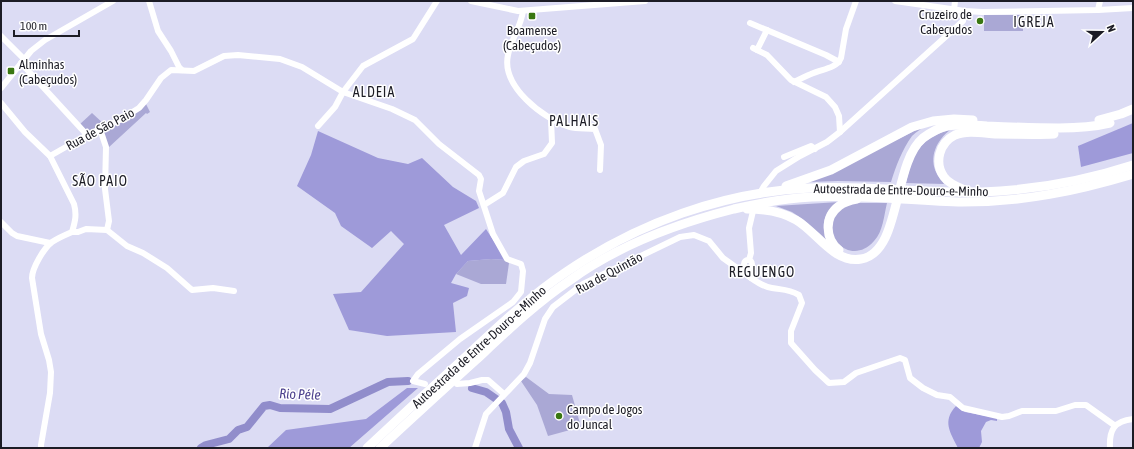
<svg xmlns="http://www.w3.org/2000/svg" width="1134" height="449" font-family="'Asap Condensed',sans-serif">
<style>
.green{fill:#aaa8d5}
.forest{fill:#9e9ad9}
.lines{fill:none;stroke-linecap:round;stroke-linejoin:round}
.river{stroke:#918dcb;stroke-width:8}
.minor{stroke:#fff;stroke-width:6}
.highway{stroke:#fff;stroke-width:9}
.poi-dot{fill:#397712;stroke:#fff;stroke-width:1.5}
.labels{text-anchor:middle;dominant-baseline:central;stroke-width:3;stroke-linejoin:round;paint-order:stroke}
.poi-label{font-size:13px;fill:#1c1c25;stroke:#fff;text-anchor:start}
.street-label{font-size:13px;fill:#1c1c25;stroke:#fff}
.neighbourhood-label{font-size:14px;letter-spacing:1px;fill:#1c1c25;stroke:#fff}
.water-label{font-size:14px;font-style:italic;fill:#4d428e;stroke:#fff}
</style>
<rect width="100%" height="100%" fill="#dcdcf4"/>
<!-- green -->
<g class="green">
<rect x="984" y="15" width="39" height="16"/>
<path d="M146,104l4,8 -3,2 -1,-1 -38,35 -6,-17z"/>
<path d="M92,113l13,12 -17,6 -9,-6z"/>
<path d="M927,125c-5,3 -11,7 -15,11 -10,14 -16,30 -21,46l-53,-1 -29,1z"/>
<path d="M950,130c-13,10 -22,27 -13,44 2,4 6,6 7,10l-38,-1c7,-30 14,-45 44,-53z"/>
<path d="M839,202c-17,11 -18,24 -11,42l-24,-24 -12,-8 -16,-6z"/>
<path d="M853,203h34c-3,12 -4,29 -13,38 -24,28 -60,-10 -33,-32 3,-3 8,-4 12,-6z"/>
<path d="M491,259l15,1 3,3 -3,21h-25l-25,-10 12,-13z"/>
<path d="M526,377l23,17 23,1 9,32 -33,9 -11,-31 -16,-24z"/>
</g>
<!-- forest -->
<g class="forest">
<path d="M1133,123v30l-52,14 -3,-21z"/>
<path d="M318,131l60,27 30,6 14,-6 31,29 23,14 3,7 -35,17 17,30 25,-26 20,31 -15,-1 -23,2 -12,13 -5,9 18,5 -2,8 -14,7 3,29 -69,4 -38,-6 -16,-36 28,-2 43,-48 -13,-13 -19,17 -31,-22 -6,-13 -38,-27 14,-31z"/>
<path d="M407,388h11l-69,60h-82l19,-18 80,-11z"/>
<path d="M956,406l9,6 32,6v3l-6,-1 -5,2 -5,9 1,11 -3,6h-21c-8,-16 -16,-27 -2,-42z"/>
</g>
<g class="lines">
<!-- river -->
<g class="river">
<path d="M472,388l14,4 16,11 4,9 3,17 10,19"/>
<path d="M201,448l5,-3 23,-6 9,-9 9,-3 17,-21 6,-1 10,3 50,1 58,-27 20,-1"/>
</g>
<!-- minor -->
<g class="minor">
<path d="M149,1l9,30 13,20 8,16 3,3"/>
<path d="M471,1l47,10 127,-10"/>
<path d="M895,1l70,10 17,1 116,-2 35,-2"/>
<path d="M954,10l1,-9"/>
<path d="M1098,10l2,-9"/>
<path d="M523,11c-2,16 -12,28 -15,44 -7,31 35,64 62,72 7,2 17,1 25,2l6,16 -1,25"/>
<path d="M750,23l76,32 13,7"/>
<path d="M1,36l23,23"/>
<path d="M753,48l14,7 24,25 35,17 9,10 4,9 1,16"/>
<path d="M757,50l10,-20"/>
<path d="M21,63l66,72"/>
<path d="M794,82c6,-3 12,-6 17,-8 11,-5 25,-5 30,-16l5,-29 10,-28"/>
<path d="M1,88l30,-37 14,-11 68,-39"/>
<path d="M1,103l24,29 25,24 24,48c3,11 1,18 -2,28 -7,3 -14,6 -20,10 -8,6 -20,26 -20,36l9,56 8,26 2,12 -1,21 -9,52v3"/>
<path d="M318,126l17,-19 8,-15 20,-26 50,-27 24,-38"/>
<path d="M100,129l6,18 -1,42 4,32 -2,9"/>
<path d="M50,156l37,-21 31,-14 21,-13 7,-8 15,-22 10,-8 23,1 30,-15 14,-1 42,4 22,8 41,25 49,17 23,11 24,24 40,31 2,4 -2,12 14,43 14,25 14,5 2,7 -2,21 -8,10 -53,37 -42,35 -5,7 12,3"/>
<path d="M784,157l27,-11 4,3"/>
<path d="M759,195l5,-9 12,-15 24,-15 27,-14 13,-10 123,-111 2,-10"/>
<path d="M484,205l19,-12 13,-26 8,-6 20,-7 8,-11 -1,-24"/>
<path d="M1,222l11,11 5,3 33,7"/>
<path d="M72,232h6l8,-3 21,1 20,16 16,7 24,15 25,22 21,-2 21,3"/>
<path d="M749,260l2,-7 -2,-25 5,-21"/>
<circle cx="748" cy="264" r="4"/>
<path d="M748,268l3,10c7,5 13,9 21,10 11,2 16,1 27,7l3,8 -11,28v12l24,27 14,13 15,-1 12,-9 44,-15 5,2 5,18 13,10 14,7 13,2 13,11 39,9 7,-1 13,-5h34l19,-6h11l28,20"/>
<path d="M457,384l13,-1 12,-3h6l16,14"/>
<path d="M475,448l11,-34 38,-40 6,-11 15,-44 8,-12 30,-23 97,-47 14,-2 15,6 14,17 28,20"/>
<path d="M1110,448c-1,-18 4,-27 23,-29"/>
</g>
<!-- highway -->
<g class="highway">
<path d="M1099,120l22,-6 12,-5"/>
<path d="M786,186l45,-16 81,-43 21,-6 21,-2 19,1"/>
<path d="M965,190c-7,-3 -16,-6 -21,-13 -10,-14 -5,-34 11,-42 12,-5 27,-2 40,-1 19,0 39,1 59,0"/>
<path d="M747,209c17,0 34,2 49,11 21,12 38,44 65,39 41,-7 31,-95 62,-121 7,-5 15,-10 24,-12 13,-2 27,-1 40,0 24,1 48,2 72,2 17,0 34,-1 51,-5"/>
<path d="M839,250c-14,-11 -15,-33 0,-44 5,-4 12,-6 18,-7"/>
<path d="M367,448c35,-33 71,-66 107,-99 29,-27 59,-55 92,-77 72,-49 157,-80 244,-84 57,-3 114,6 172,4 51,-2 102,-11 151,-27"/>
<path d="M380,448c32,-30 64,-59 96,-88 30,-28 59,-56 93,-79 49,-36 106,-57 165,-72 26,-6 51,-11 78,-12 51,-3 101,4 151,5 61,0 113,-11 170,-28"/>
</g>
</g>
<!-- markers -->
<g class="poi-dot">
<rect x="528" y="12" width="8" height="8" rx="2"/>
<circle cx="980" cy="21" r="4"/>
<rect x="7" y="67" width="8" height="8" rx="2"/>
<circle cx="559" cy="416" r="4"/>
</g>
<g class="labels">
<!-- poi labels -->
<g class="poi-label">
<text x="972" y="14" text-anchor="end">Cruzeiro de<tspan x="972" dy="15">Cabeçudos</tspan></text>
<text x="532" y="30" text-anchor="middle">Boamense<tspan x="532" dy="15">(Cabeçudos)</tspan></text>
<text x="19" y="64">Alminhas<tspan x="19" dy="15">(Cabeçudos)</tspan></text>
<text x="567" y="409">Campo de Jogos<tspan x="567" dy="15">do Juncal</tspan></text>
</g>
<!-- street labels -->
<g class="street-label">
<text transform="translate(100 129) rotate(-28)">Rua de São Paio</text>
<text transform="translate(901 190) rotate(1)">Autoestrada de Entre-Douro-e-Minho</text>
<text transform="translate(609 273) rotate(-28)">Rua de Quintão</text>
<text transform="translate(479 347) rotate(-42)">Autoestrada de Entre-Douro-e-Minho</text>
</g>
<!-- neighbourhood labels -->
<g class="neighbourhood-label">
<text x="1034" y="22">IGREJA</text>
<text x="374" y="92">ALDEIA</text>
<text x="574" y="121">PALHAIS</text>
<text x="100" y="181">SÃO PAIO</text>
<text x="762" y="272">REGUENGO</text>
</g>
<!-- water labels -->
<g class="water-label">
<text transform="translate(300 394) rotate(2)">Rio Péle</text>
</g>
</g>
<!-- border -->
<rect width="1134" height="449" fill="none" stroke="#1c1c25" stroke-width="4"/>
<!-- north arrow -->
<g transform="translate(1102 32) rotate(69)" stroke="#ffffff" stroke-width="3" paint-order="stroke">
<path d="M0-3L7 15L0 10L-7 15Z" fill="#1c1c25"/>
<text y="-6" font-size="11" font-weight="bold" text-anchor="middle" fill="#1c1c25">N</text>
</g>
<!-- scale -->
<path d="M14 30v6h65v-6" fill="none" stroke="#1c1c25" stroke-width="2"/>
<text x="20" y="30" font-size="12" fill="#1c1c25" stroke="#ffffff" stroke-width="3" paint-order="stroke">100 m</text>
</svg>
